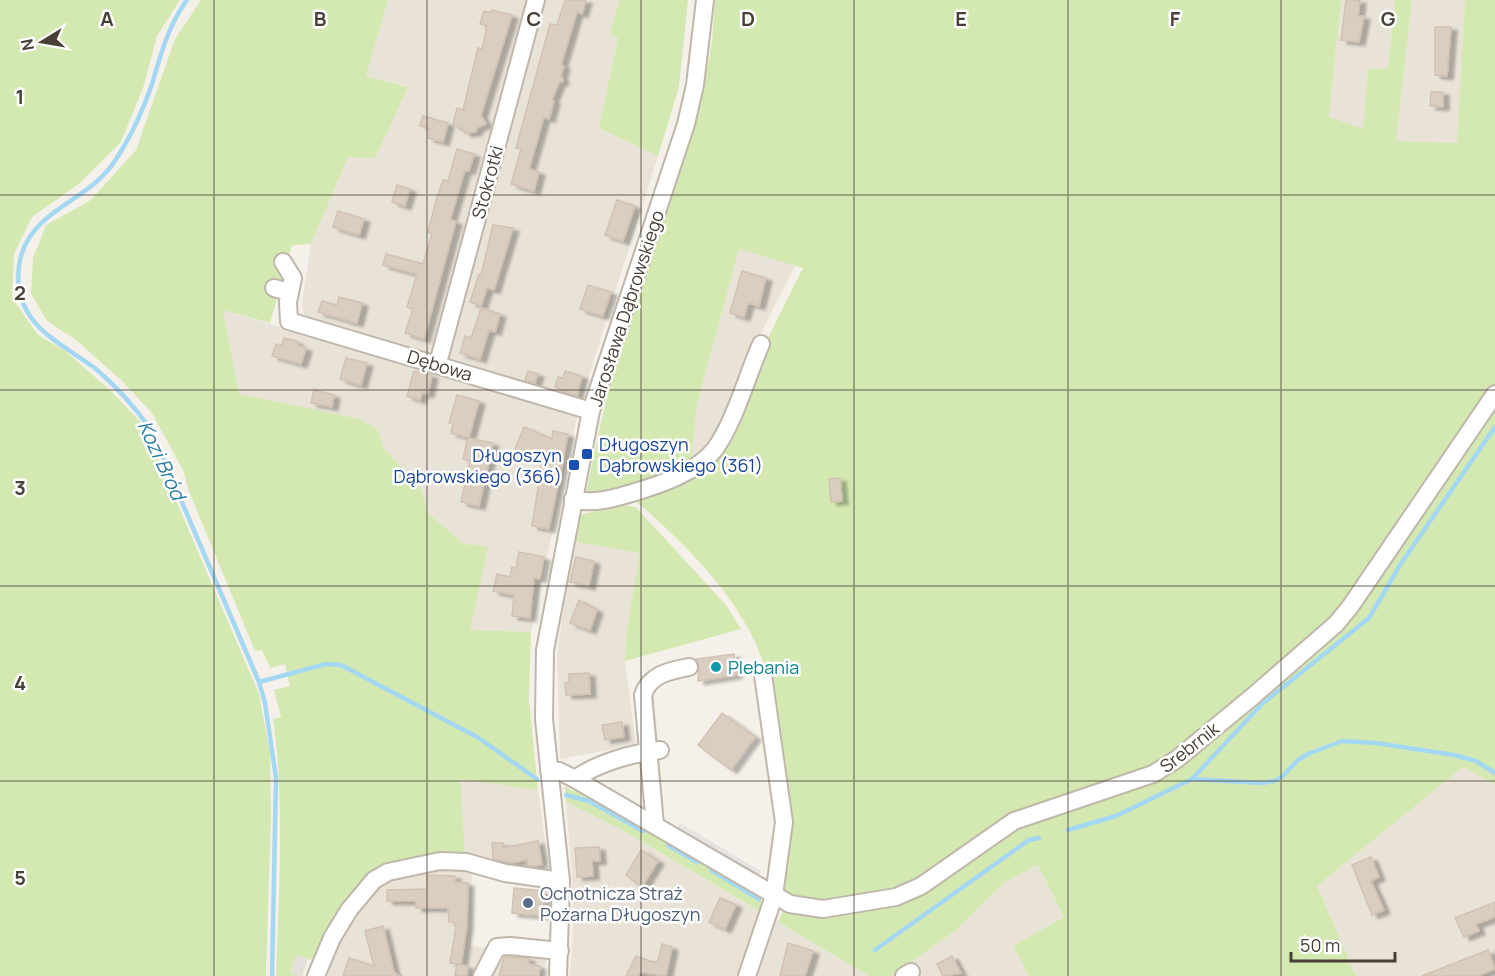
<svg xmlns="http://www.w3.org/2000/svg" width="1495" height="976" font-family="Manrope,sans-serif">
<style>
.residential{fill:#e9e2d7}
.industrial{fill:#e4dfda}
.green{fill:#d4e9b1}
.parking{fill:#e6e3e0}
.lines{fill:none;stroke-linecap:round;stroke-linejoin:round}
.stream{stroke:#a4d8f2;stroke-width:4.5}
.building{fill:#dacec1;stroke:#d2c2b1;stroke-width:1.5;filter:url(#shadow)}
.minor-casing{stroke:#c0b7ab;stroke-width:20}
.minor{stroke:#fff;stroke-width:16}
.grid{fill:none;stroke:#484037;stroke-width:1.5;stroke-opacity:0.55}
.transit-dot{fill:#1a4fb4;stroke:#fff;stroke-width:2}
.culture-dot{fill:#0f9aa8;stroke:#fff;stroke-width:2}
.service-dot{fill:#5c6f8a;stroke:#fff;stroke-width:2}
.labels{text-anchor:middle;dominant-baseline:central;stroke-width:5;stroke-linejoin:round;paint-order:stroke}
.street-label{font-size:18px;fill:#484037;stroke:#fff}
.transit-label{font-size:18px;fill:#164399;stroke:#fff;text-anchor:start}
.culture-label{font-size:18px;fill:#0d838f;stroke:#fff;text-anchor:start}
.service-label{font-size:18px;fill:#4e5e75;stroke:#fff;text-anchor:start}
.water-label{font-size:20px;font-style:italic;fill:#2a7ba6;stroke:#fff}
.grid-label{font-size:20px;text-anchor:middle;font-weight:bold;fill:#484037;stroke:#fff;stroke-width:5;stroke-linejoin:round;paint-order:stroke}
</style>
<defs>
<filter id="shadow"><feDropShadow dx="6" dy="3.5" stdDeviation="1.5" flood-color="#0004"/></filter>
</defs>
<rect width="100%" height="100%" fill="#f5f0e9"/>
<!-- residential -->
<g class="residential">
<path d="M388,0h231l-9,34 8,4 -19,90 59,28 -78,248 -276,-89 -2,-12 9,-59 37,-87 59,-71 -41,-10z"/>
<path d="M1341,0h54l-7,69h-20l-4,61 -35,-13z"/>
<path d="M1412,0h53l-7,143 -62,-2z"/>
<path d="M739,249l57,15 -42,83 -34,80 -29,33 6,-56z"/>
<path d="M223,310l354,107 -46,215 -61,-2 17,-84 -23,-2 -35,-30 -8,-25 -37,-41 -7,-19 -17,-10 -121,-25z"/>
<path d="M572,541l69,12 -15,82 -1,26 11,84 -76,14 -3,-103z"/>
<path d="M1463,767l32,17v192h-139l-39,-90z"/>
<path d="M459,778l79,12 10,71 -8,10 -19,-1 -56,-15z"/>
<path d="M566,802l56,28 247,146h-299l3,-47 -1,-52z"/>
<path d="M1038,865l26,52 -51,29 16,30h-138l64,-45 50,-49z"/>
<path d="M441,867l31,3 -1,76 77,10 -6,20h-222l26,-47 26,-36 17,-14 29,-4z"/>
</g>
<!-- industrial -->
<path class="industrial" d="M297,955l11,4 -6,17 -12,-2z"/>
<!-- green -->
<g class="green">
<path d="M0,0h180l-23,36 -13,49 -23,57 -41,41 -48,34 -18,37 -2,44 26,37 27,16 46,40 33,35 115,268 11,59 1,64 -5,159h-266z"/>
<path d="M201,0h187l-22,76 42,11 -33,71 -27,-1 -37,87 -19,1 -22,78 -47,-13 16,84 121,25 17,10 7,19 37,41 8,25 35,30 24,2 -18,84 61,2 -2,68 9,90 -78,-11 5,76 -86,14 -68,91 -14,-5 -7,18 10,3h-24c3,-86 9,-172 -3,-257l8,-2 -7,-27 16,-4 -5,-22 -15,4 -8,-18 -7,1 -67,-162 -4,-17 -32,-59 -31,-33 -45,-40 -29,-19 -16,-28 2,-35 13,-33 45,-25 45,-50 39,-111z"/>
<path d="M619,0h69l-9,87 -21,69 -59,-28 19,-90 -8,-4z"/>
<path d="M715,0h626l-12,117 34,12 5,-60h20l7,-69h17l-16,141 61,2 8,-143h30v784l-32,-17 -146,119 39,90h-327l-16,-30 51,-29 -26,-52 -33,17 -50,49 -64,45h-22l-91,-54 11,-25 -8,-8c-2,-45 -4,-89 -6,-133 -1,-21 0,-44 -4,-64 -13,-78 -81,-145 -139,-194l39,-14 63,-63 37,-89 32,-64 -64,-19 -42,155 -6,56c-31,20 -63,28 -98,34l-7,-2 21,-97 93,-289 12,-64z"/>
<path d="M620,505l16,2 7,8 83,90 15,24 -116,32 1,-26 14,-82 -68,-12 4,-25z"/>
<path d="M565,786l8,5 4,-5 183,109 3,18 -141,-83 -56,-28z"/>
</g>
<!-- parking -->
<g class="parking">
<path d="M654,696l9,105 -5,1 -11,-105z"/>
<path d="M680,823l81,48 -4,8 -82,-47z"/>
</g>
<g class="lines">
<!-- stream -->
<g class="stream">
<path d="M187,0c-19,26 -26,54 -35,84 -10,29 -23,57 -40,81 -25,35 -76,45 -90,88 -6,18 -5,41 5,58 14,26 46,40 69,58 21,18 39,38 55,61l108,252 6,21 11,75 -4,198"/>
<path d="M259,682l67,-18 15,1 136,72 60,42"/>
<path d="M1192,779l70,4 12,-2 8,-4 16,-17 10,-6 34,-13 34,2 78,12 22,6 19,12"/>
<path d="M566,795l23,6 54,30"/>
<path d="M1068,830l48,-14 76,-37 70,-75 107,-86 31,-53 95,-138"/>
<path d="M668,845l29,17"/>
<path d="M711,870l48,29"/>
<path d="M875,950l154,-110 10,-2"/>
</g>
</g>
<!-- building -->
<g class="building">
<path d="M565,0h21l-4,14 -5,-2 -16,53 3,1 -3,9 2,6 -4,2 -7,17 2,1 -5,18 -5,-2 -15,52 10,3 -5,19 -23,-7 10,-35 -5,-1 34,-124 7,1z"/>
<path d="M1346,0h14l-2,16h6l-5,26 -18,-2z"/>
<path d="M492,10l20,5 -31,100 5,9 -9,4 -1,4 -11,1 -3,-5 -9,-3 4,-17 6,2 15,-62 4,1 5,-23 -7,-2 4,-13 7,2z"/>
<path d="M1435,27h16l-4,49 -12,-1z"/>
<path d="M1431,92h12v15l-13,-1z"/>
<path d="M423,116l25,7 -5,19 -15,-4 2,-9 -10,-3z"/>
<path d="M457,149l17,5 -5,17 -4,-1 -15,50 6,1 -32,118 -19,-6 8,-24 -6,-2 10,-33 -34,-9 3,-11 37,10 9,-30 -4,-2 9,-35 6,-17 5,1z"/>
<path d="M397,185l13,4 -5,17 -13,-4z"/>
<path d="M617,200l18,6 -12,35 -18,-6z"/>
<path d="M338,211l26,8 -5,16 -26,-8z"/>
<path d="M493,225l20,3 -19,62 -7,-2 -6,18 -11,-4 9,-28 2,1z"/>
<path d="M742,271l24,7 -7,28 -11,-3 -4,14 -14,-4z"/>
<path d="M588,285l23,7 -8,24 -23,-7z"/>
<path d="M339,297l23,6 -5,20 -39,-11 4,-11 15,4z"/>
<path d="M481,308l19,6 -5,18 -6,-2 -9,29 -20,-6 5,-17 6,2z"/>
<path d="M284,338l12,3 3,5 7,2 -5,16 -29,-8 4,-12 6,1z"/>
<path d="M346,358l21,5 -6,22 -21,-6z"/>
<path d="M414,371l18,4 -4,19 -6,-1 -2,7 -13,-4z"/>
<path d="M528,371l10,3 -3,9 -10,-3z"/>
<path d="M565,371l17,5 -5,20 -22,-9 3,-10 5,1z"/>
<path d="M314,390l20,5 -2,12 -21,-4z"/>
<path d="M457,395l22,6 -10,37 -18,-5 2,-9 -4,-1z"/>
<path d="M524,427l28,12 1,-8 15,3 -19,95 -17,-3 10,-64 -27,-13z"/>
<path d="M468,438l25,5 -14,63 -18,-4 9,-41 -7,-2z"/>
<path d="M840,478l2,23 -11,1 -2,-23z"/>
<path d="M519,552l25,5 -4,22 -6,-1 -4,40 -18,-2 2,-21 -21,-4 4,-17 13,3 2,-10 4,1z"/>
<path d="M576,557l18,4 -5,25 -19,-4z"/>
<path d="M579,600l18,10 -7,20 -20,-7z"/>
<path d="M734,654l2,21 -38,6 1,-15 -3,-7z"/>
<path d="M589,673l1,21 -24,1 -1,-12 4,-1v-8z"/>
<path d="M722,713l33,24 -24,33 -33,-25z"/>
<path d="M622,722l2,15 -19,3 -3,-15z"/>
<path d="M538,841l4,24 -14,1 -1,-6 -16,3 -18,-4 -1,-16h11v5z"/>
<path d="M599,847l1,14h-8l1,15 -16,1 -2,-29z"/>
<path d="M641,850l17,11 -16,26 -16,-12z"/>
<path d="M1371,857l8,20 -8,4 13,29 -12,5 -20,-50z"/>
<path d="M427,875l28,1v6l13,1 -1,42 -6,40 -3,-1 10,2 -1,10h-12l2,-12 -7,-1 6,-37 -3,-4h-4l-1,-14h-32v-7h-29v-11l40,-1z"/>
<path d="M514,888l31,3 -3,25 -30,-3z"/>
<path d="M720,898l16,7 -11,24 -16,-7z"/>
<path d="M1495,902v15l-19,7 3,7 -15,6 -9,-19z"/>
<path d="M383,926l11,46 5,4h-56l6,-18 25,8 -9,-35z"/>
<path d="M788,943l25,8 -8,25h-25z"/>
<path d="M662,944l10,3 -6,29 -26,-4 -2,4h-12l10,-20 16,6 6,-1z"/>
<path d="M1488,950l7,19 -18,7h-55z"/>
<path d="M952,956l9,17 -18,3 -6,-12z"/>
<path d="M504,957l25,1 -1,6 12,2 -1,10h-40z"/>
</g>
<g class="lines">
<!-- minor casing -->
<g class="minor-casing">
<g id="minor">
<path d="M283,262l10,16 -5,24 1,19 302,90"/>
<path d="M274,288l15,4"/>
<path d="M438,363l98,-363"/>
<path d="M573,499c20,6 42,-1 62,-7 27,-8 62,-20 80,-43 20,-28 32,-73 46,-105"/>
<path d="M549,770l10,1 16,8 215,125 33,5 73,-12 25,-11 93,-65 139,-47 24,-15 75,-62 84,-73 14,-17 145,-213"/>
<path d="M575,779c22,-16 58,-26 85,-29"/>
<path d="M655,824l-12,-129c7,-21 26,-24 46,-28"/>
<path d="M316,976l16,-38 17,-28 25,-30 14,-8 52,-11 26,1 39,11 56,8"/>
<path d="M482,976l15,-29 13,-1 50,5"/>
<path d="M558,976l3,-95 -17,-162 1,-69 46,-239 95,-287 9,-39 10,-85"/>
<path d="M747,976l27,-80 10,-74 -21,-147"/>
<path d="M904,976l7,-4"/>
</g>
</g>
<!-- minor -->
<use href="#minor" class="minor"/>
</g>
<!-- grid -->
<path class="grid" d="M214,0v976M427,0v976M641,0v976M854,0v976M1068,0v976M1281,0v976M0,195h1495M0,390h1495M0,586h1495M0,781h1495"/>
<!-- markers -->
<g class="transit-dot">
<rect x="581" y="448" width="12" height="12" rx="3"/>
<rect x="568" y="459" width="12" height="12" rx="3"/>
</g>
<circle class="culture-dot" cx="716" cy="667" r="6"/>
<circle class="service-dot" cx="528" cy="903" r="6"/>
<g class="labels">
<!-- street labels -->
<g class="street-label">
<text transform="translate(487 182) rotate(-75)">Stokrotki</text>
<text transform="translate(626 308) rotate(-72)">Jarosława Dąbrowskiego</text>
<text transform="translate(440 365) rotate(17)">Dębowa</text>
<text transform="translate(1189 747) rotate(-38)">Srebrnik</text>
</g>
<!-- transit labels -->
<g class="transit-label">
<text x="599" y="444">Długoszyn<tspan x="599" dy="21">Dąbrowskiego (361)</tspan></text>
<text x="562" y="455" text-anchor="end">Długoszyn<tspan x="562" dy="21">Dąbrowskiego (366)</tspan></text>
</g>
<!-- culture labels -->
<g class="culture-label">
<text x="728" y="667">Plebania</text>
</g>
<!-- service labels -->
<g class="service-label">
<text x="540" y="893">Ochotnicza Straż<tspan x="540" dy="21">Pożarna Długoszyn</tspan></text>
</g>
<!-- water labels -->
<g class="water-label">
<text transform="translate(162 460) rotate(65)">Kozi Bród</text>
</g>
</g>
<g class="grid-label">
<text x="107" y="26">A</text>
<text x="320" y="26">B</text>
<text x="534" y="26">C</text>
<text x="748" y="26">D</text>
<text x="961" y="26">E</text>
<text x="1175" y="26">F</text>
<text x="1388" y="26">G</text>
<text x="20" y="104">1</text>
<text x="20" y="300">2</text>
<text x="20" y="495">3</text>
<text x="20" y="690">4</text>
<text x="20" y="885">5</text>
</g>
<!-- north arrow -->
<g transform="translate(42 42) rotate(259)" stroke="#ffffff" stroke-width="4.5" paint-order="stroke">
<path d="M0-4.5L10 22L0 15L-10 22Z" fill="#484037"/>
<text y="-9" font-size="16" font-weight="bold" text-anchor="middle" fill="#484037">N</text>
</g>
<!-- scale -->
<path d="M1291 952v9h104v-9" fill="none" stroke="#484037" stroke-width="3"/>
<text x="1300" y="952" font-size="18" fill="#484037" stroke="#ffffff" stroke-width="4.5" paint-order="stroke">50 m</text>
</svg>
